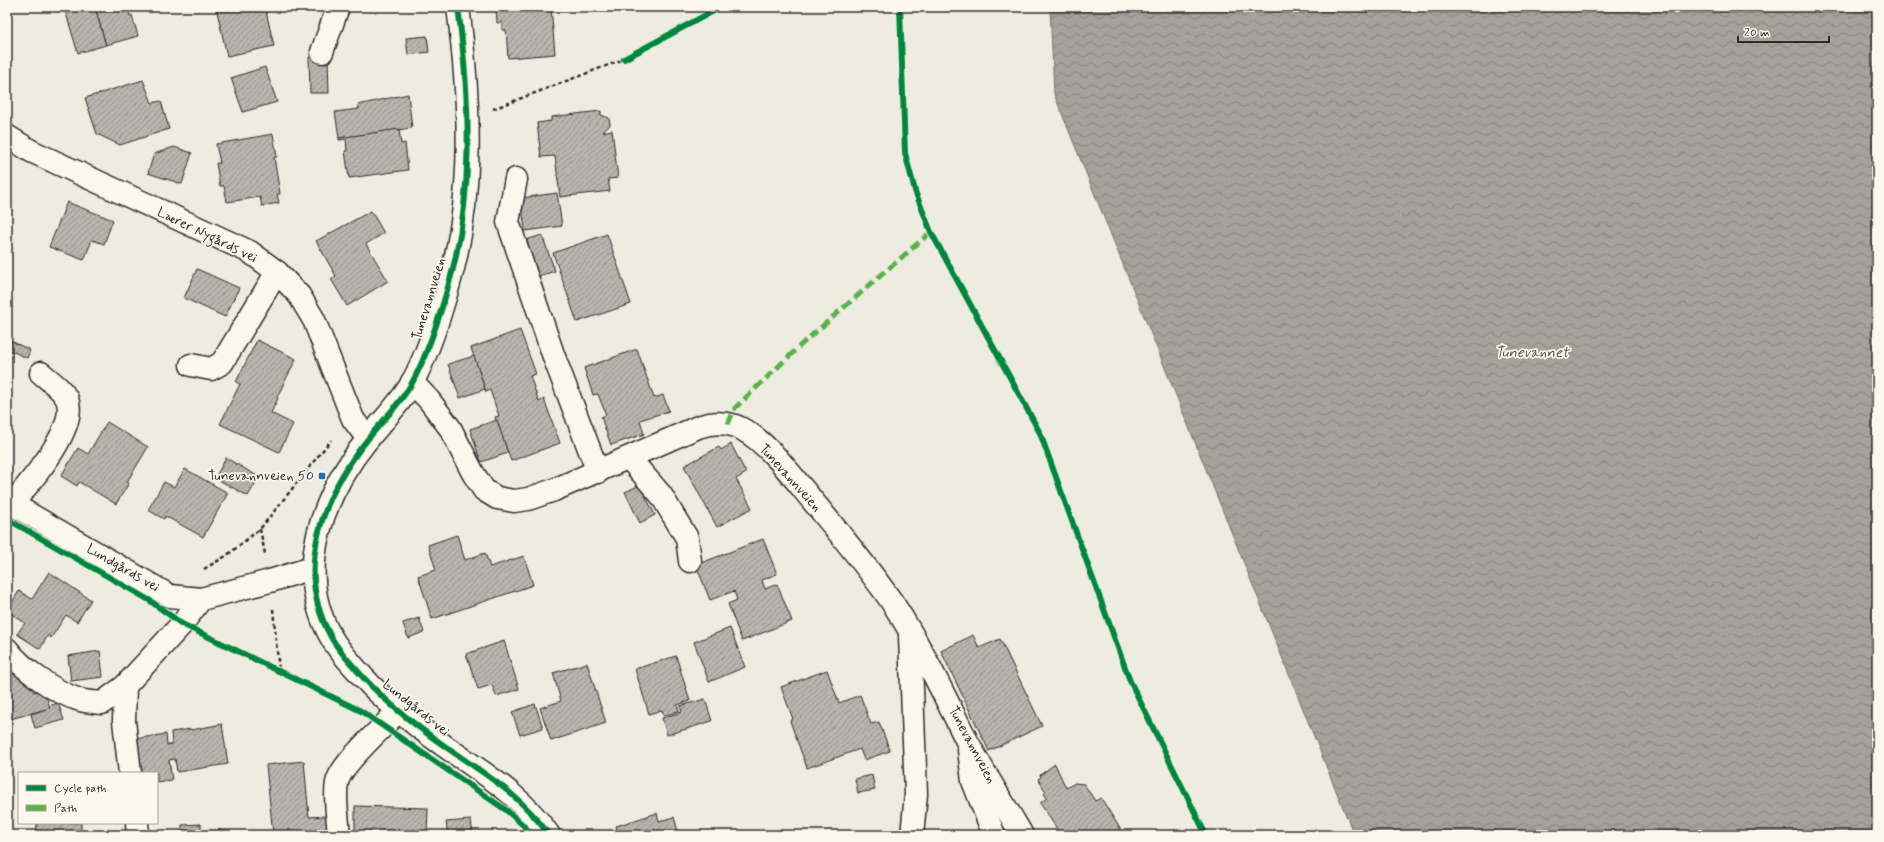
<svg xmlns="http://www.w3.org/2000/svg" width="1884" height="842" font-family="Mynerve,sans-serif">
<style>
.water{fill:url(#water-waves);stroke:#74726e}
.building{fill:url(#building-hatch);stroke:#2b2b2b}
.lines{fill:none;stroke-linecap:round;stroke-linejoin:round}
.minor-casing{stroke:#2b2b2b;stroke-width:25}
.path{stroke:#2b2b2b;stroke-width:2.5;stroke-dasharray:4 3;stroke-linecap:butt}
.minor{stroke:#fbf7ec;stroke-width:22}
.quiet{stroke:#56b246;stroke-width:5;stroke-dasharray:10 5;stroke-linecap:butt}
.cycleway-casing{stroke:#fbf7ec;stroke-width:8}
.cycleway{stroke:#00873e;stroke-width:6}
.poi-dot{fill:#1f6fb2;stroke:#fbf7ec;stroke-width:1.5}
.labels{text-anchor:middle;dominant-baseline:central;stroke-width:3.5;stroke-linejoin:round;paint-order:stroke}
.street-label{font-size:14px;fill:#2b2b2b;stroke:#fbf7ec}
.poi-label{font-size:14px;fill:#2b2b2b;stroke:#fbf7ec;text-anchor:end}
.water-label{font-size:15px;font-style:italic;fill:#555552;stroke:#fbf7ec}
</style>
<defs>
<pattern id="water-waves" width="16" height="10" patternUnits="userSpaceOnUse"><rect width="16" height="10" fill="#a4a29a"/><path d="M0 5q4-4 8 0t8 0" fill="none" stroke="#86847e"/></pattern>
<pattern id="building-hatch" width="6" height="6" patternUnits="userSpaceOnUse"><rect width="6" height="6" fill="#b8b5ae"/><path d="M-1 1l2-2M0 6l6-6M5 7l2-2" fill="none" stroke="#96938e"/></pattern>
</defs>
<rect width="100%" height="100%" fill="#eeebe0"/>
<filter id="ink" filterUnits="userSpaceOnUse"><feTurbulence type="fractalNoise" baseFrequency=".025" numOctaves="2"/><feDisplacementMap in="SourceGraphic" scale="8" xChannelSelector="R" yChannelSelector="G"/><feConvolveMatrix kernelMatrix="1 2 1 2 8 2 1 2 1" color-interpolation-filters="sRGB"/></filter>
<g filter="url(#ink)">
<!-- water -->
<path class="water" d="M1050,7h827v828h-523l-300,-741z"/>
<!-- building -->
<g class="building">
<path d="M64,7h31l11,38 -28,8z"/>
<path d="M95,7h33l2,9 2,-1 6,21 -32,9z"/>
<path d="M216,7h49l9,39 -47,10z"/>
<path d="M496,7h55l4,47 -47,4 -2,-28h-4v-8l-5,1z"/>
<path d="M427,36l2,16 -21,3 -2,-17z"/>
<path d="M309,57h19l1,36h-19z"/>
<path d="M265,67l12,35 -34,10 -12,-34z"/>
<path d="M143,80l9,23 9,-2 8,28 -49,16 -23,-11 -12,-36z"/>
<path d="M408,94l4,34 -73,10 -4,-26 24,-3 -1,-4z"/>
<path d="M601,111v4l8,3 1,7 -7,7 9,-2 6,48 -10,1 2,12 -50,6 -5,-41 -14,1 -4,-34 14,-2v-4z"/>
<path d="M399,129l2,15 4,-1 3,27 -59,8 -4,-27h2l-1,-12 -7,1v-2z"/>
<path d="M273,134l4,23h-3l6,37h-3l2,9 -17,3 -2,-9 -33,5 -3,-16h-4l-4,-23h4l-4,-19z"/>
<path d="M174,147l18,6 -10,31 -34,-11 6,-19z"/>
<path d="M557,193l5,33 -37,5 -4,-33z"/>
<path d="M67,202l46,18 -9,24 -12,-4 -8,20 -35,-13z"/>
<path d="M371,211l13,22 -18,11 22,37 -41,25 -16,-27 5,-3 -20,-35z"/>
<path d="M607,234l24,70 -54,18 -24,-69z"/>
<path d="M542,235l13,36 -19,6 -13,-36z"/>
<path d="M197,269l42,19 -14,29 -41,-19z"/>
<path d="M520,330l16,44 -6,2 9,26 5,-3 16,44 -49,18 -16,-44 4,-1 -9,-26 -4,2 -15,-44z"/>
<path d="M7,339l23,11 -3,8 -20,-9z"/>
<path d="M257,340l39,19 -19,38 1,1 -7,15 22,11 -14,28 -59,-28 20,-40 -4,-2z"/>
<path d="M637,349l17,49 9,-3 6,16 -29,9 4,14 -33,11 -10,-28 5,-2 -8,-21 -5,1 -9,-27z"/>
<path d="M474,356l11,33 -25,9 -12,-34z"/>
<path d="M497,420l11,33 -27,9 -11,-33z"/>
<path d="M107,422l41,25 -21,35 2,1 -13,21 -37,-22 -2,4 -16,-10 17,-28 10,6z"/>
<path d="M731,444l15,29 -10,6 16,29 -35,19 -33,-61 35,-19 2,3z"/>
<path d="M226,458l33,19 -11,19 -33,-18z"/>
<path d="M185,469l43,24 -25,44 -38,-21 -1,3 -16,-9 16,-28 10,5z"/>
<path d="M640,485l15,30 -15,8 -15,-31z"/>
<path d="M457,535l8,25 20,-7 5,14 34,-11 9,29 -101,34 -14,-43 18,-6 -8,-25z"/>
<path d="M763,539l14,35 -15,6 3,9 12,-5 15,37 -50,20 -14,-37 9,-4 -3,-9 -24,9 -14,-35z"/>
<path d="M49,572l42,28 -14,22 -11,-7 -15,23 -3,-3 -8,14 -23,-15 8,-11 -18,-12 12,-20 13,8z"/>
<path d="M419,618l5,14 -16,6 -5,-15z"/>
<path d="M730,628l15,39 -36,15 -15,-40z"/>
<path d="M973,635l6,13 21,-9 42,87 -53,25 -48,-100z"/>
<path d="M504,641l15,48 -23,7 -4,-11 -14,4 -12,-35z"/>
<path d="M100,651l3,26 -32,4 -3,-25z"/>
<path d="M676,656l14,45 -13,4 2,6 -15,5 -2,-6 -13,4 -14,-45z"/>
<path d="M587,663l19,60 -55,18 -11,-33 21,-7 -8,-28z"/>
<path d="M827,670l12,33 21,-8 11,29 8,-2 11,29 -26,9 -4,-11 -53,19 -17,-47 3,-2 -12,-32z"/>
<path d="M20,672l14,20 10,-3 6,19 -43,12v-44z"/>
<path d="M705,699l7,22 -45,14 -5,-17 20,-6 -2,-6z"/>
<path d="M58,703l6,17 -29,8 -4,-14 19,-6 -1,-2z"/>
<path d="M535,704l8,24 -23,7 -8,-23z"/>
<path d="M222,724l6,40 -51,8 -2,-13 -6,1 3,20 -15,2v-9h-18l-5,-34 32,-5 1,11 5,-1 -1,-12 20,-3v1z"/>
<path d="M304,761l5,56 17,-1 2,17 -17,2h-38l-7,-70z"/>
<path d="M1055,764l11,24 9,-5 9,1 11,17 6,-3 23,37h-63l-21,-32 7,-5 -3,-4 2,-2 -8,-13 3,-2 -1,-2z"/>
<path d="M872,775l3,15 -17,3 -3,-14z"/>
<path d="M355,806l73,2 -1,26 13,1h-85z"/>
<path d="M657,813l2,8 15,-4 5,18h-60l-3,-9z"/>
<path d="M471,820l2,15h-25l-2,-13z"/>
<path d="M37,823h44v12h-45z"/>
<path d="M201,824v8l20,-2v5h-56l17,-1v-9z"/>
</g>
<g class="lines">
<!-- minor casing -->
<g class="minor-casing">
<g id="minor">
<path d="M458,7c12,93 17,189 -10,280 -8,28 -22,70 -36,96 -12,21 -30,38 -45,57 -44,55 -74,130 -36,197 6,11 15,21 24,31 26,31 58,56 91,79 41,29 73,46 103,88"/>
<path d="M322,52l16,-45"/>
<path d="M7,136l24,15 219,101 27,20 22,23 15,25 39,99 15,20"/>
<path d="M516,179l-8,43 46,135 44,115"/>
<path d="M191,365l20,4 11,-6 55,-91"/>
<path d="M412,382l17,18 21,28 23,45 11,17 13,8 17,3 14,-2 26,-9 144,-63c15,-5 29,-6 44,2 26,14 51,48 70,71 28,34 57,68 82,105 28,43 50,90 73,136 17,32 37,63 55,94"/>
<path d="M629,458l32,37 26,43 3,23"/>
<path d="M7,501l163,95 31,3 69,-18 42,-13"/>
<path d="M12,504c17,-21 67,-76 55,-105 -5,-10 -17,-18 -26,-26"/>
<path d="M910,636l6,158 -4,41"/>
<path d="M7,649c15,20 49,44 73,51 7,2 15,2 22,3l23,-17 57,-62 19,-25"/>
<path d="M125,686l-1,35 6,52"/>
<path d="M969,750l4,31 21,54"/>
<path d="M137,823l1,12"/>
<path d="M339,835c-1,-15 -5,-38 -2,-52 3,-19 46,-55 61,-72"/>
</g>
</g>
<!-- path -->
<g class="path">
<path d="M493,109l131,-50"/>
<path d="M260,529l5,25"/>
<path d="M204,569l22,-13 34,-27 71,-89"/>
<path d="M273,609l6,62"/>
</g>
<!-- minor -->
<use href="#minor" class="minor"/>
<!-- quiet -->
<path class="quiet" d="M728,424l7,-16 69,-66 127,-110"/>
<!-- cycleway casing -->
<g class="cycleway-casing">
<g id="cycleway">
<path d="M458,7c12,93 17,189 -10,280 -8,28 -22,70 -36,96 -12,21 -30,38 -45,57 -44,55 -74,130 -36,197 6,11 15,21 24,31 26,31 58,56 91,79 41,29 73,46 103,88"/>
<path d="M900,7l5,146 10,38 16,41 109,201 90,248 76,154"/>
<path d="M624,59l97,-52"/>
<path d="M7,519l142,81 33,24 179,87 145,99 17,15 8,10"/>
</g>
</g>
<!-- cycleway -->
<use href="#cycleway" class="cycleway"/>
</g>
</g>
<!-- markers -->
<rect class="poi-dot" x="318" y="472" width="8" height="8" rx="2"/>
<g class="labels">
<!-- street labels -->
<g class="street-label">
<text transform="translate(207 235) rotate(26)">Lærer Nygårds vei</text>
<text transform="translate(429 299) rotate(-73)">Tunevannveien</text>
<text transform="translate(790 478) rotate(48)">Tunevannveien</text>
<text transform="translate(123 568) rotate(30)">Lundgårds vei</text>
<text transform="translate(416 708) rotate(39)">Lundgårds vei</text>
<text transform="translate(972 745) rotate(62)">Tunevannveien</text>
</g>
<!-- poi labels -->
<g class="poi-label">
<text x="314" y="476">Tunevannveien 50</text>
</g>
<!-- water labels -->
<g class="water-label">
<text x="1532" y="353">Tunevannet</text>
</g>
</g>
<!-- margin -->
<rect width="1884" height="842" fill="none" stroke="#fbf7ec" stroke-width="24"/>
<rect x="12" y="12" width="1860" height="818" fill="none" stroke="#2b2b2b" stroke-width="1.5" filter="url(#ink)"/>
<!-- legend -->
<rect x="18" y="772" width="140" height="52" fill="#fbf7ec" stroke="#a8a59f"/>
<rect x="26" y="785" width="20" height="6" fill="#00873e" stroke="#a8a59f"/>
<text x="54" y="792" font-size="12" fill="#2b2b2b">Cycle path</text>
<rect x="26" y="805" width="20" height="6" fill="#56b246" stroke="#a8a59f"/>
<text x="54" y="812" font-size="12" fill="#2b2b2b">Path</text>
<!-- scale -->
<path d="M1738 36v6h91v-6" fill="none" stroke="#2b2b2b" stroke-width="2"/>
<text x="1744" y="36" font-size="12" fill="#2b2b2b" stroke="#fbf7ec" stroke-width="3" paint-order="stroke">20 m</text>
</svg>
